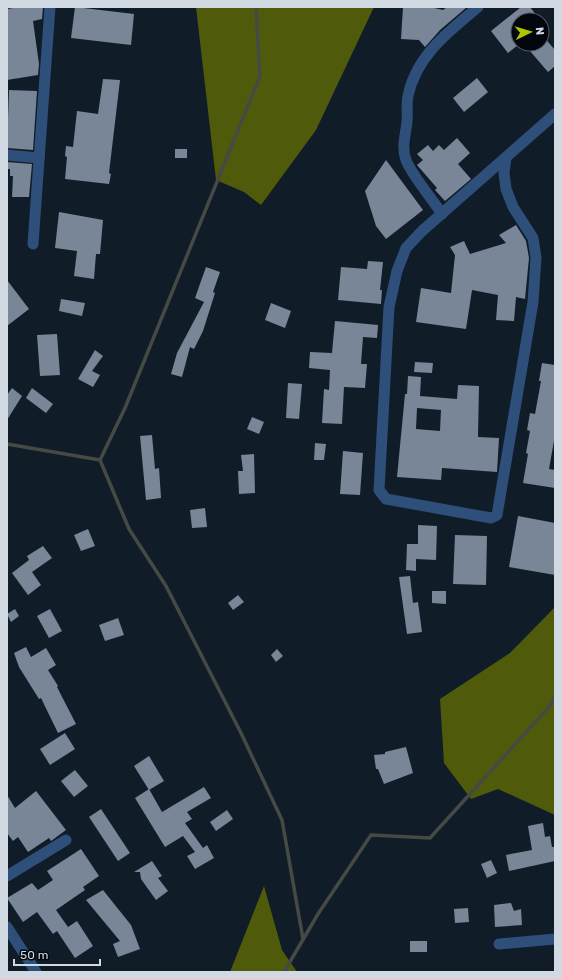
<svg xmlns="http://www.w3.org/2000/svg" width="562" height="979" font-family="Rubik,sans-serif">
<style>
.forest{fill:#505a0b}
.lines{fill:none;stroke-linecap:round;stroke-linejoin:round}
.stream{stroke:#464a44;stroke-width:3.5}
.building{fill:#788697;fill-rule:evenodd}
.street{stroke:#2d4f7a;stroke-width:11}
</style>
<rect width="100%" height="100%" fill="#111c29"/>
<!-- forest -->
<g class="forest">
<path d="M196,7h178l-58,123 -55,75 -17,-13 -28,-12z"/>
<path d="M555,607v208l-57,-26 -27,10 -27,-36 -4,-64 70,-46z"/>
<path d="M264,886l18,64 15,22h-67z"/>
</g>
<g class="lines">
<!-- stream -->
<g class="stream">
<path d="M7,444l93,16 29,69 37,57 75,147 41,87 21,119"/>
<path d="M100,460l25,-52 135,-332 -4,-69"/>
<path d="M284,972l34,-58 53,-79 59,3 118,-130 7,-11"/>
</g>
</g>
<!-- building -->
<g class="building">
<path d="M19,7h24l-1,12 -9,2 6,43 -1,11 -31,5v-71z"/>
<path d="M75,7l59,7 -3,31 -60,-7z"/>
<path d="M403,7h27l13,3 4,-3h20l-27,23 -15,17 -6,-7 -18,-1z"/>
<path d="M521,7h9l10,13h-22v25l-10,8 -17,-22z"/>
<path d="M542,35l13,15v16l-7,6 -24,-28h18z"/>
<path d="M477,78l11,14 -24,20 -11,-14z"/>
<path d="M103,79l17,1 -11,93 2,1 -2,10 -44,-5 2,-22 -2,-1 1,-10 7,1 4,-36 21,3z"/>
<path d="M9,90l28,1 -4,59 -26,-2z"/>
<path d="M457,138l13,15 -12,11 13,15 -26,22 -10,-11 2,-2 -20,-23 6,-5 -6,-6 11,-9 5,6 6,-6 5,5z"/>
<rect x="175" y="149" width="12" height="9"/>
<path d="M386,160l37,50 -37,29 -10,-13 -11,-35z"/>
<path d="M7,162l25,2 -3,33h-17l1,-21h-3v-7h-3z"/>
<path d="M59,212l44,8 -3,34h-4l-2,25 -20,-3 3,-25 -22,-3z"/>
<path d="M516,225l10,16 3,17 -4,41 -9,-2 -2,24 -18,-1 2,-25 -26,-5 -6,39 -50,-7 5,-34 30,5 4,-38 -5,-8 14,-6 6,13 36,-11 -7,-8z"/>
<path d="M368,261l15,1 -3,28h2l-1,14 -43,-4 3,-33 26,2z"/>
<path d="M206,267l14,5 -7,20 2,1 -12,38 -9,18 -4,-2 -8,30 -11,-3 6,-21 27,-51 -9,-4z"/>
<path d="M7,280l22,29 -22,17z"/>
<path d="M61,299l24,4 -3,13 -23,-5z"/>
<path d="M271,303l20,8 -6,17 -20,-8z"/>
<path d="M335,321l43,4 -1,13 -14,-1 -2,27h6l-2,24 -21,-1 -2,37 -20,-1 2,-34 5,1 1,-20 -21,-2 1,-16 22,1z"/>
<path d="M57,334l3,41 -20,1 -3,-41z"/>
<path d="M95,350l8,6 -11,15 8,4 -7,12 -15,-8z"/>
<path d="M415,362l18,1 -1,10 -18,-1z"/>
<path d="M542,363l13,2v70l-6,34 6,1v18l-32,-5 5,-29 -2,-1 4,-22 -3,-1 3,-17 5,1 6,-33h-2z"/>
<path d="M408,376l13,1 -1,19 37,3 1,-14 21,1 -1,51 21,1 -2,34 -55,-4 -1,12 -44,-3 8,-83h2zM417,408l24,2 -1,21 -24,-2z"/>
<path d="M288,383l14,1 -3,35 -13,-1z"/>
<path d="M12,388l10,8 -15,24v-25z"/>
<path d="M32,388l21,16 -7,9 -20,-15z"/>
<path d="M252,417l12,5 -5,12 -12,-5z"/>
<path d="M152,435l3,34 4,-1 2,30 -15,2 -6,-64z"/>
<path d="M315,443l11,1 -2,16h-10z"/>
<path d="M343,451l20,2 -3,42 -20,-1z"/>
<path d="M254,454l1,39 -16,1 -1,-23h5l-2,-16z"/>
<path d="M205,508l2,19 -15,1 -2,-18z"/>
<path d="M518,516l37,7v52l-46,-8z"/>
<path d="M418,525l19,1 -1,34 -20,-1v12l-10,-1 1,-26h11z"/>
<path d="M88,529l7,17 -14,5 -7,-16z"/>
<path d="M455,535l32,1 -1,49 -33,-1z"/>
<path d="M43,546l9,12 -20,14 9,13 -13,10 -16,-22 17,-13 -2,-4z"/>
<path d="M410,576l3,27 5,-1 4,30 -15,2 -8,-57z"/>
<path d="M432,591h14v13l-14,-1z"/>
<path d="M238,595l6,7 -11,8 -5,-7z"/>
<path d="M15,609l4,7 -8,6 -4,-8z"/>
<path d="M50,609l12,22 -13,7 -12,-22z"/>
<path d="M118,618l6,17 -19,6 -6,-16z"/>
<path d="M26,647l5,10 15,-9 10,17 -8,5 10,16 -1,1 19,37 -18,9 -17,-35 -2,1 -20,-32 -5,-14z"/>
<path d="M277,649l6,7 -7,6 -5,-7z"/>
<path d="M65,733l10,16 -25,16 -10,-16z"/>
<path d="M406,747l7,26 -29,11 -6,-15h-2l-2,-14 11,-1v-2z"/>
<path d="M149,756l15,25 -15,9 -15,-24z"/>
<path d="M75,770l13,16 -14,11 -13,-16z"/>
<path d="M204,787l7,11 -24,14 5,7 -7,4 18,25 4,-3 7,13 -19,11 -8,-13 8,-4 -12,-16 -18,11 -30,-49 14,-9 13,23z"/>
<path d="M36,791l30,39 -15,11 -2,-3 -21,14 -10,-15 -5,4 -6,-8v-38l8,13z"/>
<path d="M101,809l29,44 -12,8 -29,-44z"/>
<path d="M227,810l6,9 -17,12 -6,-9z"/>
<path d="M543,823l2,14 5,-1 2,11h3v14l-46,10 -3,-16 26,-5 -4,-24z"/>
<path d="M81,849l18,27 -16,11 2,3 -29,20 12,17 9,-6 16,25 -18,12 -18,-27 -4,3 -16,-22 -14,10 -16,-24 25,-15 6,7 15,-10 -6,-9z"/>
<path d="M491,860l6,13 -10,5 -6,-14z"/>
<path d="M152,861l10,15 -4,2 10,13 -12,9 -15,-21 -1,-7h-6z"/>
<path d="M103,890l28,35 9,24 -22,8 -5,-13 7,-3 -34,-41z"/>
<path d="M511,903l3,8 7,-2 1,16 -27,2 -1,-22z"/>
<path d="M468,908l1,14 -14,1 -1,-14z"/>
<rect x="410" y="941" width="17" height="11"/>
</g>
<g class="lines">
<!-- street -->
<g class="street">
<path d="M7,155l32,3"/>
<path d="M506,157l-2,16 2,16 7,18 20,31 3,20 -3,44 -36,213 -6,3 -105,-19 -7,-9 10,-183 8,-36 9,-23 16,-17 133,-117"/>
<path d="M442,214c-9,-14 -31,-40 -36,-54 -5,-14 0,-25 1,-39 1,-8 -1,-17 1,-25 8,-40 40,-64 70,-89"/>
<path d="M33,244l17,-237"/>
<path d="M7,876l59,-36"/>
<path d="M7,927l29,45"/>
<path d="M499,944l56,-5"/>
</g>
</g>
<!-- border -->
<rect width="562" height="979" fill="none" stroke="#d1d9e2" stroke-width="16"/>
<!-- north arrow -->
<g transform="translate(530 32) rotate(85)"><circle r="19" fill="#03060c" stroke="#555a62"/>
<path d="M0-3L7 15L0 10L-7 15Z" fill="#b0c501"/>
<text y="-6" font-size="11" font-weight="bold" text-anchor="middle" fill="#d1d9e2">N</text>
</g>
<!-- scale -->
<path d="M14 959v6h86v-6" fill="none" stroke="#d1d9e2" stroke-width="2"/>
<text x="20" y="959" font-size="12" fill="#d1d9e2" stroke="#03060c" stroke-width="3" paint-order="stroke">50 m</text>
</svg>
